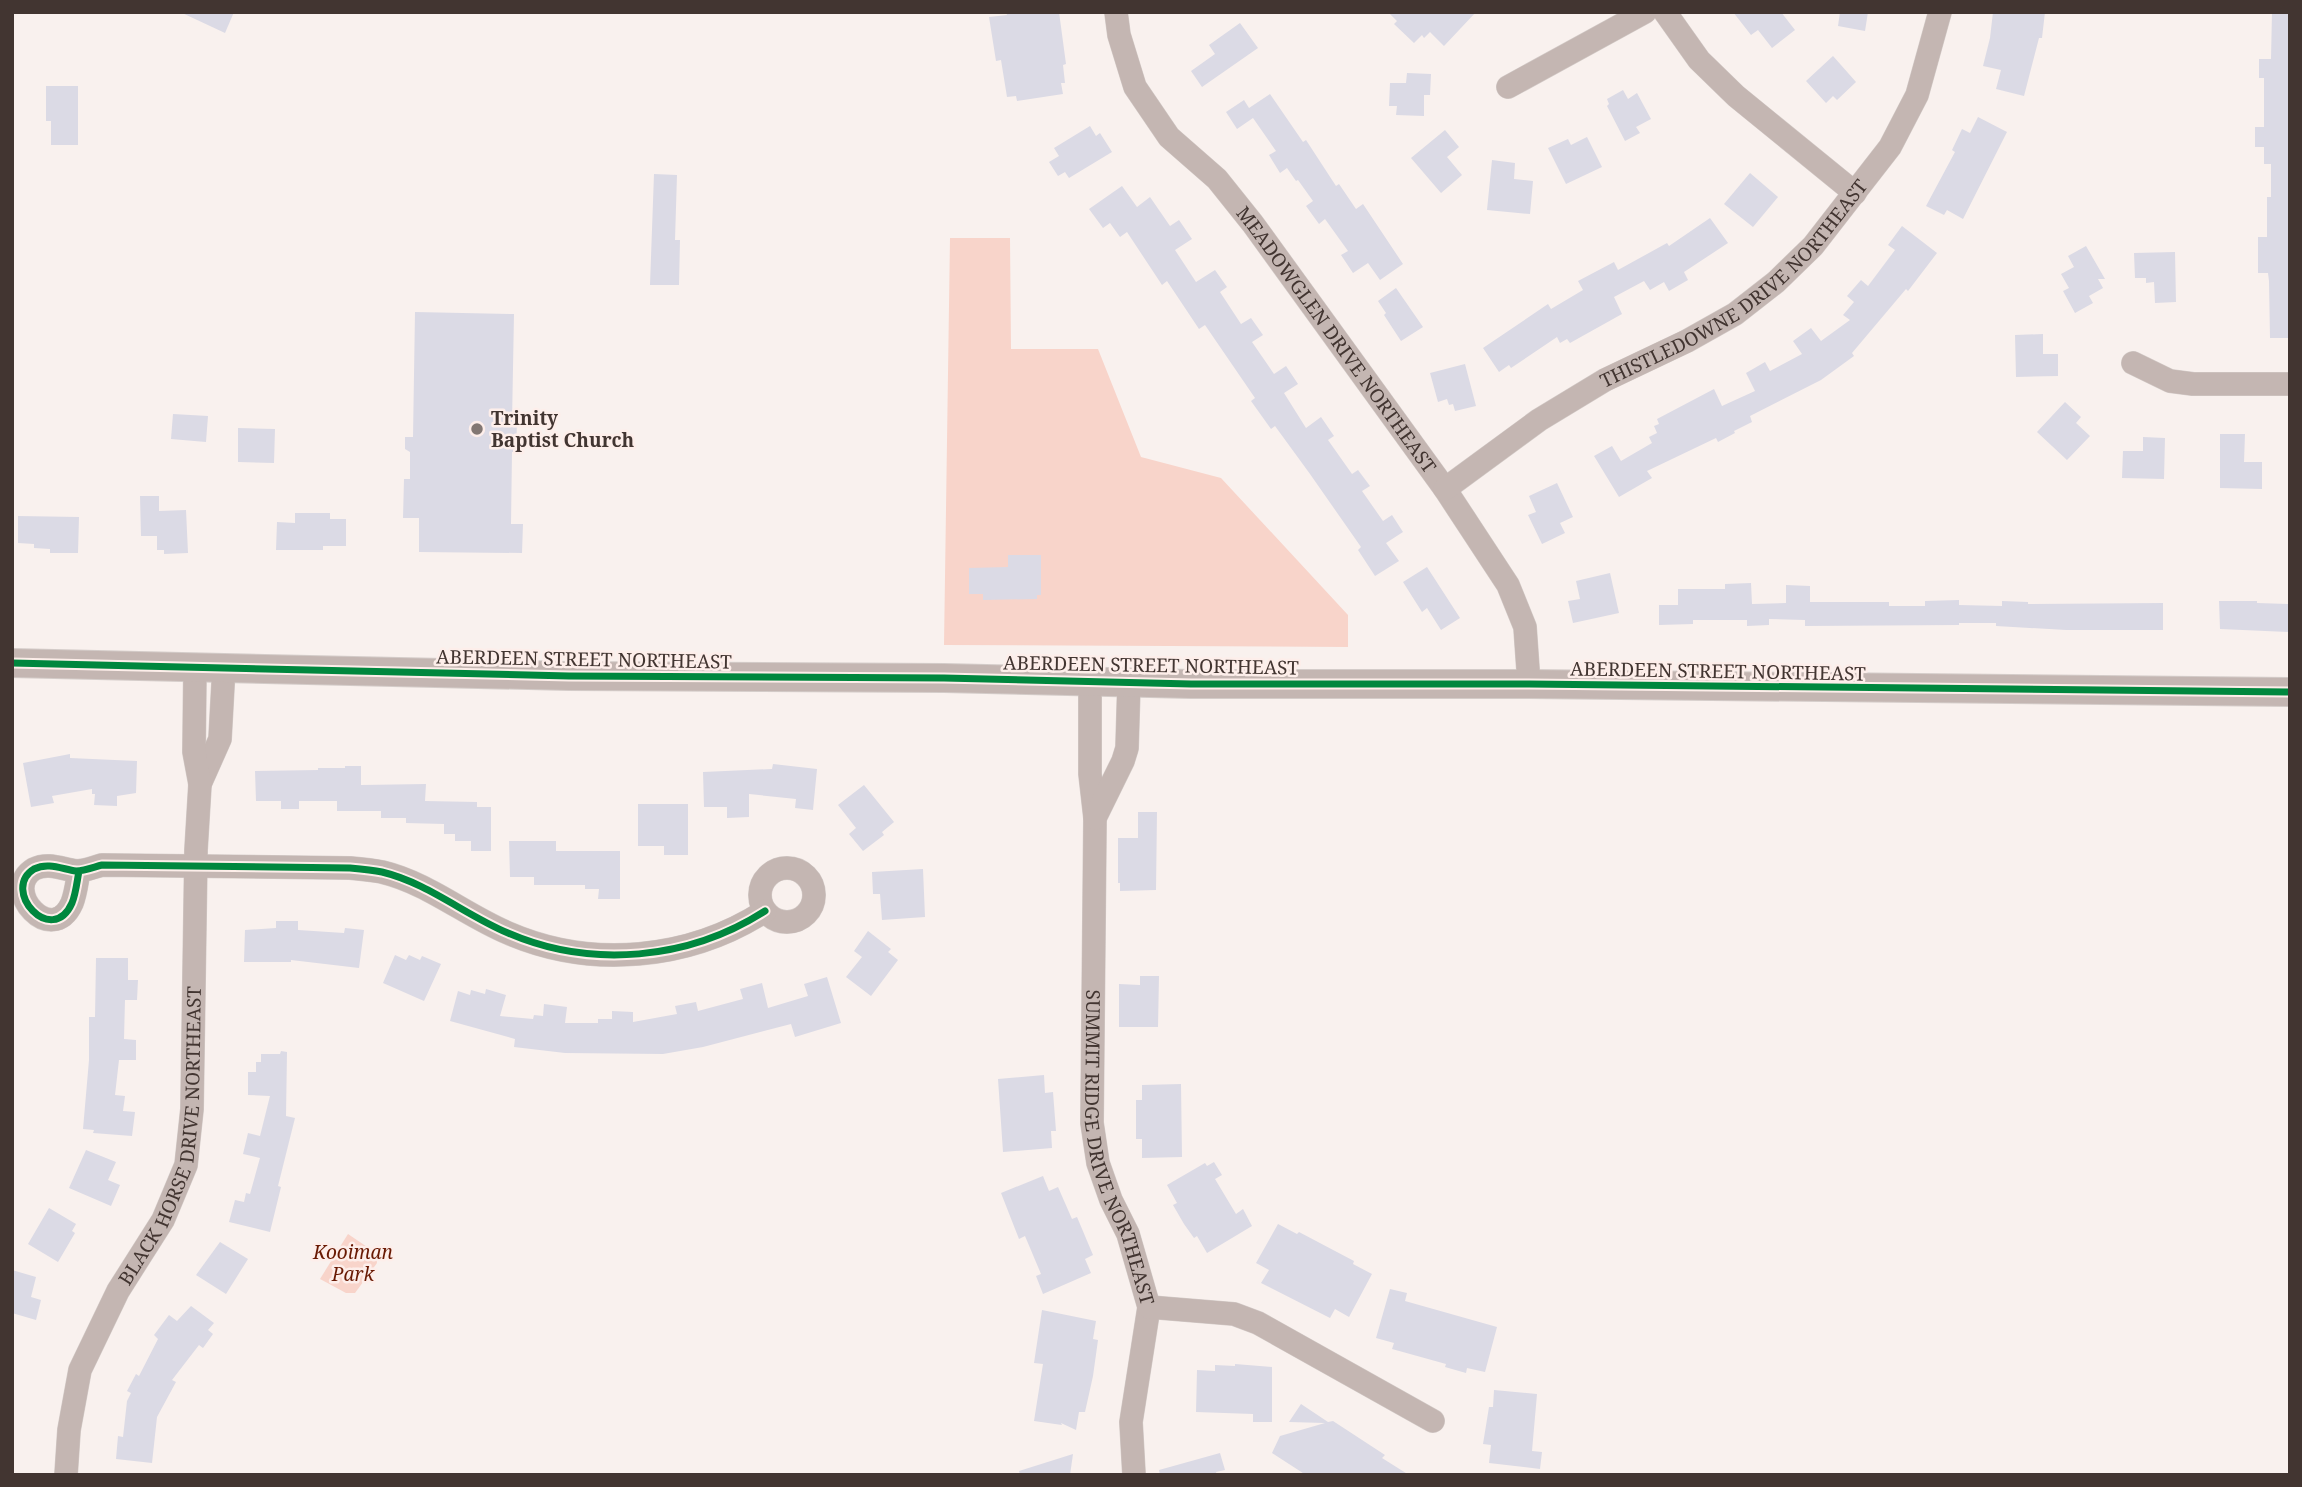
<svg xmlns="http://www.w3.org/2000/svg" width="2302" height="1487" font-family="'Noto Serif',serif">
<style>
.green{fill:#f8d4ca}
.building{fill:#dbdae5}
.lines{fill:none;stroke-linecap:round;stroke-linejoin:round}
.minor-casing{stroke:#d4ccc9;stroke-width:24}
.tertiary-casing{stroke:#d4ccc9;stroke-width:30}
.minor{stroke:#c4b6b2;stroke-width:23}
.tertiary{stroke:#c4b6b2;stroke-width:28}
.cycleway-casing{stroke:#fdeeea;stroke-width:11}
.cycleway{stroke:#00873e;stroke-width:7}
.poi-dot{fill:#827773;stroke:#fdeeea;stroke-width:2.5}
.labels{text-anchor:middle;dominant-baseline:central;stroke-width:5;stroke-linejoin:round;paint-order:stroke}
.street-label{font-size:19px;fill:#423531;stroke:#fdeeea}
.poi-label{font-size:19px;font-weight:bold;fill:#423531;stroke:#fdeeea;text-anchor:start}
.park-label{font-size:19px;font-style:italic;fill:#681903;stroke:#fdeeea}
</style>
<rect width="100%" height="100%" fill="#f9f1ee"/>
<!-- green -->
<g class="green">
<path d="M950,238h60l1,111h87l43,108 80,21 127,137v32l-404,-2z"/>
<path d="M348,1234l28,19 1,10 -22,30h-9l-26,-14z"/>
</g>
<!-- building -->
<g class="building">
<path d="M180,12h54l-9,21z"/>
<path d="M1006,12h53l7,52 -3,1 2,18h-4l2,11 -46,7 -1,-5 -9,1 -6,-37 -5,1 -7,-44 18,-2z"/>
<path d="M1388,12h88l-32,34 -14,-14 -6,6 -2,-3 -8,8 -20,-19 3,-3z"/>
<path d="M1733,12h48l14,18 -23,18 -14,-18 -7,5z"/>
<path d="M1840,12h28l-3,19 -27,-5z"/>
<path d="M1993,12h52l-3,26h-3l-15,58 -28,-7 5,-19 -18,-4 7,-28z"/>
<path d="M2272,12h18v326h-20l-1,-57 -1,-8h-10v-36h9v-40h4v-33h-7v-17h-9v-20h9v-49h-5v-19h12z"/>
<path d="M1240,23l18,25 -56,39 -11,-16 24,-17 -6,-9z"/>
<path d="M1833,56l23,26 -19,18 -4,-4 -7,7 -20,-22z"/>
<path d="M1407,73l24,1 -1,21h-6v21l-28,-1 1,-9h-8l1,-23h16z"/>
<path d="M46,86h32v59h-27v-24h-5z"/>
<path d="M1623,90l5,9 9,-6 14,26 -15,8 4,6 -15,8 -18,-35 2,-2 -2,-5z"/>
<path d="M1270,94l33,48 3,-2 30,46 3,-2 17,25 7,-5 40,60 -23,16 -12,-17 -15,10 -12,-18 7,-4 -23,-32 -6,5 -13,-18 7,-5 -15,-21 -2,1 -9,-13 -7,5 -11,-18 7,-4 -23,-33 -16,11 -11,-17 18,-12 5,8z"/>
<path d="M1978,117l29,15 -44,87 -16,-9 -3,5 -18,-9 29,-54 -3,-2 10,-21 8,4z"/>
<path d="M1090,126l6,10 4,-3 12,19 -43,26 -4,-6 -7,4 -9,-14 10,-6 -5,-8z"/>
<path d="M1445,130l14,17 -12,10 15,18 -21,18 -30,-35z"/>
<path d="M1587,137l15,30 -36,17 -18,-36 20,-9 3,6z"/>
<path d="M1492,160l23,3 -1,16 19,2 -3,33 -43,-4z"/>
<path d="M1750,173l28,24 -25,30 -29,-23z"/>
<path d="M654,174l23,1 -2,65h5l-1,45h-29z"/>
<path d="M1122,186l15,21 13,-10 20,29 9,-6 13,19 -17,11 21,32 19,-12 12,17 -7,5 21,32 10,-6 12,17 -11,7 22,32 12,-8 12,18 -14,9 22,35 15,-11 13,19 -6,4 24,34 6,-4 12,16 -8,5 21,30 9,-6 11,17 -17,11 13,18 -24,15 -17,-26 3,-3 -51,-73 -35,-48 -4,3 -20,-28 4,-3 -50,-73 -6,4 -32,-48 -5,4 -35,-53 -7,5 -10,-14 -7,5 -14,-19z"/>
<path d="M1710,218l18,25 -44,29 4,8 -19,11 -5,-9 -14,8 -6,-9 -30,16 8,17 -52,29 -3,-4 -7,4 -3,-6 -46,31 -2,-3 -10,7 -16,-24 65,-44 3,5 32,-19 -5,-9 36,-19 4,8 49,-27 2,3z"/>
<path d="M1902,226l35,27 -29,38 -2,-2 -54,64 2,3 -33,24 -71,36 2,6 -18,9 1,2 -17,9 -2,-4 -69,33 5,7 -33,19 -25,-41 18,-10 9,15 31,-18 -3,-6 8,-4 -3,-7 5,-2 -2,-5 57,-30 8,17 33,-15 -9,-18 19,-11 5,9 32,-17 -9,-13 18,-13 10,13 29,-21 -7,-5 11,-13 -7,-6 14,-16 7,6 27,-36 -7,-5z"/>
<path d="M2086,246l19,33h-7l5,9 -14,8 4,7 -18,10 -12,-22 6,-3 -8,-14 13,-7 -6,-11z"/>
<path d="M2175,252l1,50 -21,1 -1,-21 -8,1v-5h-11l-1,-25z"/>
<path d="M1396,288l27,39 -22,14 -17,-26 2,-2 -8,-12z"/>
<path d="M415,312l99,2 -2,108h5l-1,30h-4l-1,72h12l-1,29 -103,-1v-34h-16l1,-39h6v-27l-5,-3v-12h8z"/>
<path d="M2043,334v20h15v22l-42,1 -1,-42z"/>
<path d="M1465,364l11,42 -21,5 -2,-7 -4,1 -2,-6 -9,3 -8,-29z"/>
<path d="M2065,402l16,15 -5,6 14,13 -23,24 -30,-28z"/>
<path d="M173,414l35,2 -2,26 -35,-3z"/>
<path d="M238,428l37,1 -1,34 -36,-1z"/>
<path d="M2220,434h25l-1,28h18v27l-42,-1z"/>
<path d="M2143,437l22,1 -1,41 -42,-1 1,-27h20z"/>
<path d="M1557,483l16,34 -13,6 5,10 -23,11 -14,-29 8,-3 -7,-16z"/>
<path d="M140,496h19v15l27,-1 2,43 -24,1v-4h-7v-14h-16z"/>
<path d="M295,513h35v6h16v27h-23v4h-47l1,-28 18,1z"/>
<path d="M18,516l61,1 -1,36h-28v-4l-16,-1v-4l-16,-1z"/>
<path d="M1008,555h33v40h-4v4l-54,1v-6h-14v-26l39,-1z"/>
<path d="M1427,567l33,51 -19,12 -14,-22 -5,4 -19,-30z"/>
<path d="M1610,573l9,40 -46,10 -5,-22 12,-2 -4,-18z"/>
<path d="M1751,583l1,21 34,-1v-18l24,1v16h79v4h36v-5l34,-1v5l43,1v-5l26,1v2l135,-1v27h-97l-70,-4v-3h-37v2l-154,1v-6l-36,-1v6l-22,1v-6h-54v4l-34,1v-20h19v-16h47v-5z"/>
<path d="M2219,601h38v2l33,1v28l-70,-3z"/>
<path d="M70,754v4l67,3 -1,32 -19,3v10l-23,-1 1,-11h-3v-5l-40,7 2,7 -23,4 -8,-44z"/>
<path d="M773,764l44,5 -4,41 -18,-2 1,-9 -47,-5v23l-22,1v-11h-23l-1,-35 69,-3z"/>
<path d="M345,766h16v19l65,-1 -1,17 52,1v5h14v44h-20v-10h-16v-7h-11v-10l-38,-1v-5h-25v-7h-44v-10h-38v8h-18v-8h-25l-1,-30 63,-1v-2h27z"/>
<path d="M864,785l30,37 -12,10 2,3 -21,16 -14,-17 7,-6 -18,-23z"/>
<path d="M638,804h50v51h-24v-9h-26z"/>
<path d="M1138,812h19l-1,78 -36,1v-8h-2v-45h20z"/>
<path d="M509,841h47v10h64v48h-22l1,-10h-14v-4h-51v-8h-24z"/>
<path d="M923,869l2,48 -43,3 -2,-26h-7l-1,-22z"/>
<path d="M276,921h22v9l46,3 1,-5 19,2 -5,38 -68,-8v2h-47l1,-32 31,-2z"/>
<path d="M868,931l23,18 -3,3 10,8 -27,36 -25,-19 16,-20 -8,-6z"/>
<path d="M395,955l11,5 3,-5 11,5 2,-4 19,8 -17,37 -41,-18z"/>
<path d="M96,958h32v22h10l-1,20h-12l-1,39 12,1v20h-17l-4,35 10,1 -2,15 12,1 -3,24 -39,-3 1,-3 -11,-1 6,-69v-43h6z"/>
<path d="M1140,976h19l-1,51h-39v-43l21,1z"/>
<path d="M827,977l14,46 -46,14 -4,-13 -88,23 -40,7 -98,-1 -51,-6 1,-8 -65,-18 8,-30 12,4 1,-5 14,4 1,-5 20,6 -6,21 33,3 1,-4 9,1 1,-12 23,3 -2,16h33v-4h14v-8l21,1v10l44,-8 -2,-8 21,-4 2,9 45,-12 -3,-10 22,-6 6,25 40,-12 -4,-12z"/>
<path d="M281,1051l6,1 -1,64 9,2 -17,68 3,1 -11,45 -41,-10 6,-22 9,2 2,-9 4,1 10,-36 -17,-4 5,-21 12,3 10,-40 -22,-1v-23h8v-10h5v-8h19z"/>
<path d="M1044,1075l1,18 8,-1 3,39h-5l1,17 -49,4 -5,-73z"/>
<path d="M1181,1084l1,73 -40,1v-19h-6v-39h6v-15z"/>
<path d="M86,1150l30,12 -8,18 12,5 -9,21 -42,-18z"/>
<path d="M1214,1162l8,13 -7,4 21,35 7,-5 9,17 -45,27 -10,-17 -3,2 -10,-14 -11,-19 4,-2 -10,-18 38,-22 2,3z"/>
<path d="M1043,1176l6,15 9,-4 14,32 5,-2 16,38 -8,4 6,14 -48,21 -7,-18 5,-2 -16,-38 -6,3 -18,-46z"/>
<path d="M49,1208l27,16 -4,7 3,2 -17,29 -30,-18z"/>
<path d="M1278,1224l19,10 2,-2 55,29 -1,3 19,10 -23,43 -14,-8 -5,9 -69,-35 8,-13 -13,-7z"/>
<path d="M220,1242l28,17 -22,35 -30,-19z"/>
<path d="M12,1270l24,7 -5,20 10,3 -5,20 -24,-7z"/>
<path d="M1390,1289l17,4 -2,8 92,26 -12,45 -18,-4 -1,5 -21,-6 1,-3 -54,-15 2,-6 -18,-5z"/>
<path d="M191,1306l23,17 -6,7 5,4 -10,14 -4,-3 -27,35 4,2 -19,35 -5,46 -36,-4 2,-23 5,1 4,-36 4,-8 -4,-2 9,-17 3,2 19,-37 -4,-4 15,-20 8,6z"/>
<path d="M1042,1310l54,11 -3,18 5,1 -5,36 -8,36h-6l-3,18 -15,-7 1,2 -28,-4 9,-57 -9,-1z"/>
<path d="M1235,1364l37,3v55h-19v-8l-57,-2 1,-42 18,1v-6l20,1z"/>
<path d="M1494,1390l43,4 -5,57 10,1 -2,17 -51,-6 2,-18 -8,-1 6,-37h4z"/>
<path d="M1301,1404l27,18 5,-1 52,34 -3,3 27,17h-103l-34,-22 8,-17 45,-13 -36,-1z"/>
<path d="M1220,1453l5,17 -9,2 1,3h-57l-1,-5z"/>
<path d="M1073,1454l-3,21h-50l-1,-4z"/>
</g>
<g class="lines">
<!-- minor casing -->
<g class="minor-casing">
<g id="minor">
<path id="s1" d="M1116,12l3,23 16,52 34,50 48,42 36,45 192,265 63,96 17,42 4,57"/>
<path d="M1665,12l34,48 37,36 119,97"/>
<path d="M1508,87l137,-75"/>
<path d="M2133,363l37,18 23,3h97"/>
<path id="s2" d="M1445,489l94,-69 66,-40 82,-39 48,-27 41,-32 37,-36 77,-99 27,-52 23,-83"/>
<path id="s3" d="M1090,681v93l5,44 -3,305 6,40 13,37 17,34 21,73 -18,115 3,53"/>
<path d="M200,784l20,-45 4,-73"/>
<path d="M1095,818l28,-57 4,-13 2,-66"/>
<circle cx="787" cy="895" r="27"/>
<path d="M79,871c-2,10 -3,22 -7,32 -20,45 -72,-13 -38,-34 14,-7 28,0 42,2 9,0 18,-4 26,-6l248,3c11,1 22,2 32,4 46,11 83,43 126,61 83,36 181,27 257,-22"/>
<path d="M1149,1307l85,7 24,9 175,98"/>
<path id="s4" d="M66,1475l3,-45 11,-60 38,-79 45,-71 23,-55 6,-56 4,-259 4,-66 -6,-32 1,-86"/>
</g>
</g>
<!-- tertiary casing -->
<g class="tertiary-casing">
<path id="tertiary" d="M12,663l557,13 375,2 247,6h338l761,8"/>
</g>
<!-- minor -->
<use href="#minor" class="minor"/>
<!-- tertiary -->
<use href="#tertiary" class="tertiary"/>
<!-- cycleway casing -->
<g class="cycleway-casing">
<g id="cycleway">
<path d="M12,663l557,13 375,2 247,6h338l761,8"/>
<path d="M79,871c-2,10 -3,22 -7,32 -20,45 -72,-13 -38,-34 14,-7 28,0 42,2 9,0 18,-4 26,-6l248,3c11,1 22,2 32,4 46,11 83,43 126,61 83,36 181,27 257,-22"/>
</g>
</g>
<!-- cycleway -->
<use href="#cycleway" class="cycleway"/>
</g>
<!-- markers -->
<circle class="poi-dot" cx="477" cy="429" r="7"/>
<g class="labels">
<!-- street labels -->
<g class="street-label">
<text stroke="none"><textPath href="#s2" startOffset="357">THISTLEDOWNE DRIVE NORTHEAST</textPath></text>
<text stroke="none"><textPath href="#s1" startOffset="402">MEADOWGLEN DRIVE NORTHEAST</textPath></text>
<text transform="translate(584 659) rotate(1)">ABERDEEN STREET NORTHEAST</text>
<text transform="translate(1151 665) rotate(1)">ABERDEEN STREET NORTHEAST</text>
<text transform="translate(1718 671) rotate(1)">ABERDEEN STREET NORTHEAST</text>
<text stroke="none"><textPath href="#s4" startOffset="360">BLACK HORSE DRIVE NORTHEAST</textPath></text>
<text stroke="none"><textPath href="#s3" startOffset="471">SUMMIT RIDGE DRIVE NORTHEAST</textPath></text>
</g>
<!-- poi labels -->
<g class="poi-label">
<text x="491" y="418">Trinity<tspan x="491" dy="22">Baptist Church</tspan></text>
</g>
<!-- park labels -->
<g class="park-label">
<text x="353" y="1252">Kooiman<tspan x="353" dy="22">Park</tspan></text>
</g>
</g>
<!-- border -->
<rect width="2302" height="1487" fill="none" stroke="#423531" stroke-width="28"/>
</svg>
